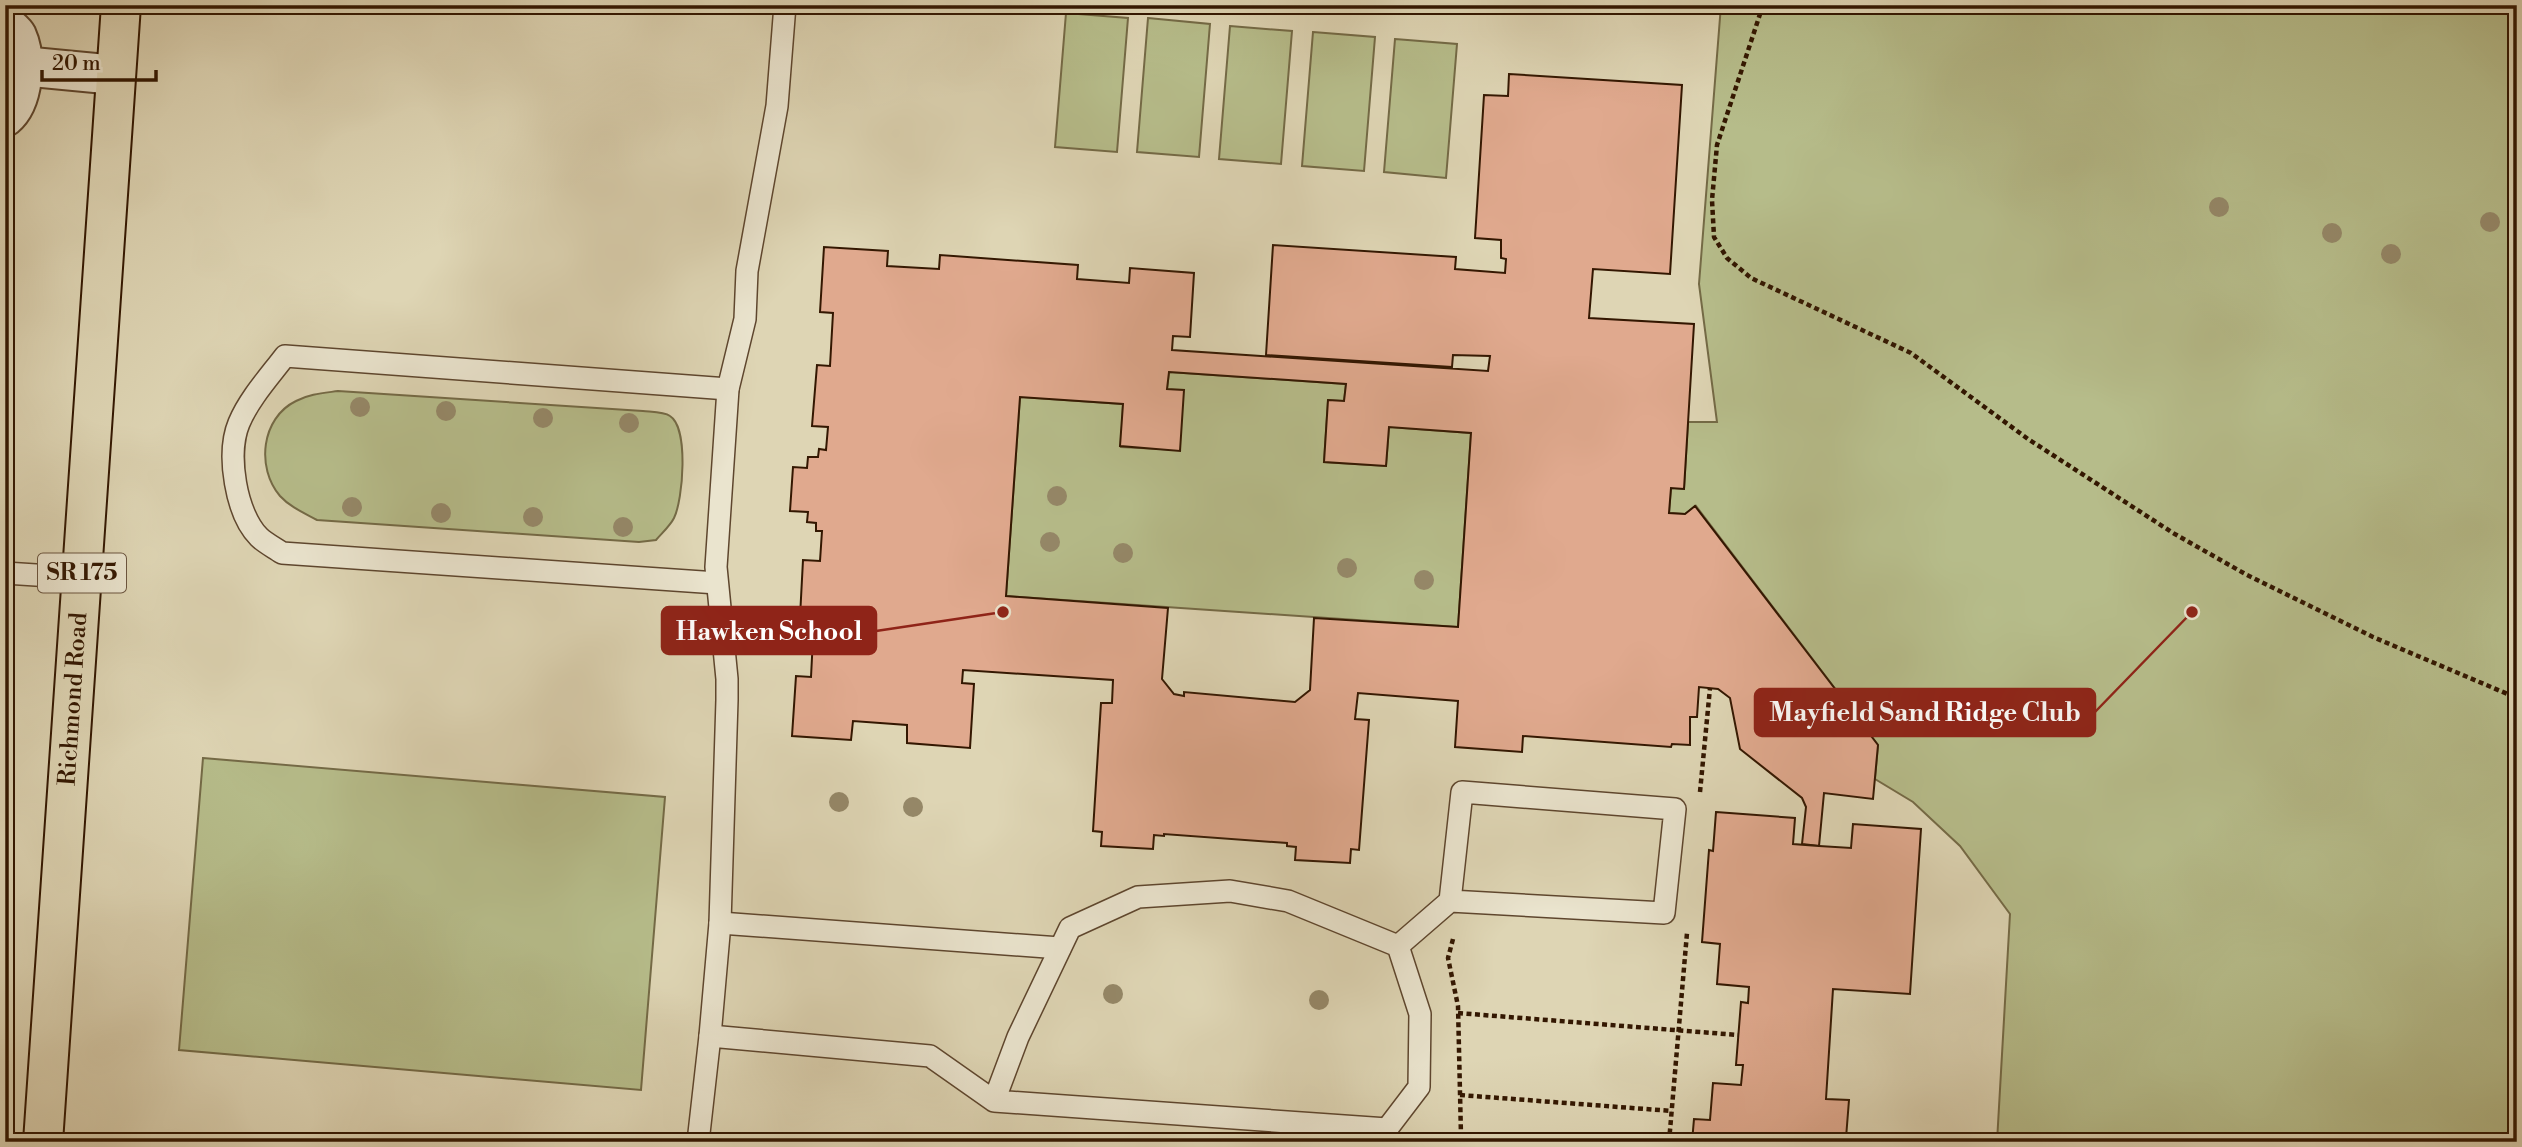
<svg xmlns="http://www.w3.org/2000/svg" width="2522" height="1147" font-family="'Libre Bodoni',serif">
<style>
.green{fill:#b6bc8a;stroke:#746a46;stroke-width:2}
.building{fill:#e0a98e;stroke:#331701;stroke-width:2;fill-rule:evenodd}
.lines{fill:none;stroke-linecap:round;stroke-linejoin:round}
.service-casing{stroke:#5e462e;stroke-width:24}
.minor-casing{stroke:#5e462e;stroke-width:42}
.primary-casing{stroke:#331701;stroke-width:42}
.path{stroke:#331701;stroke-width:4.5;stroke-dasharray:5 3.5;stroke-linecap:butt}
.service{stroke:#eae4ce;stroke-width:21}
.minor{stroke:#eae4ce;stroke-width:38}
.primary{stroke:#ded5b4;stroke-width:38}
.tree{fill:#958868}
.labels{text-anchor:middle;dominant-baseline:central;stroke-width:7;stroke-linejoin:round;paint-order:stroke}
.shield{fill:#eae4ce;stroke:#6a543e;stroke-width:2}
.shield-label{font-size:23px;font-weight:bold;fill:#331701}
.street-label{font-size:24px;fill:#331701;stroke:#eae4ce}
.leader{fill:none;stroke:#8f2418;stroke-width:2.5}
.callout-dot{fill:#8f2418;stroke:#eae4ce;stroke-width:2.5}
.callout{fill:#8f2418;stroke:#8f2418;stroke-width:2.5}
.callout-label{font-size:26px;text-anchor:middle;font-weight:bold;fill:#fff}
</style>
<rect width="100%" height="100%" fill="#ded5b4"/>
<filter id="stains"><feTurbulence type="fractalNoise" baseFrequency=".00286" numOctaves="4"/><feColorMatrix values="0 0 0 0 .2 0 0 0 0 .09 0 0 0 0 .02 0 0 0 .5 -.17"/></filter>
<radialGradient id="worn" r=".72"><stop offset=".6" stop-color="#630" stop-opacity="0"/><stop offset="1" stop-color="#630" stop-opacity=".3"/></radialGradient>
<!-- green -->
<g class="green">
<path d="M1721,5h796v1137h-520l13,-228 -50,-68 -47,-44 -38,-23 3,-34 -182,-239 -11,8 -16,-1 2,-25 13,1 4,-67h29l-18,-138z"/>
<path d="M1066,13l62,5 -11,134 -62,-5z"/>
<path d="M1148,18l62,6 -11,133 -62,-5z"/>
<path d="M1230,26l62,5 -11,133 -62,-5z"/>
<path d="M1313,32l62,5 -11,134 -62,-5z"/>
<path d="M1395,39l62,5 -11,134 -62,-6z"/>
<path d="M1169,372l177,12 -2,17 -16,-1 -4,62 62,4 3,-39 82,6 -13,194 -452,-31 14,-199 103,7 -2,43 59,3 -13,-61z"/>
<path d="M338,391l305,20c8,1 21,1 27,5 19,12 13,84 4,102 -4,8 -12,15 -18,22l-17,2 -322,-22c-13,-7 -27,-13 -37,-24 -24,-28 -19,-78 16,-95 13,-7 28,-8 42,-10z"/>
<path d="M203,758l462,39 -24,293 -462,-40z"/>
</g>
<!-- building -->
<g class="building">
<path d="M1509,74l173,11 -12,189 -77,-5 -4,49 105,6 -10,165 -13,-1 -2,25 16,1 10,-8 183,239 -5,54 -49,-6 -5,53 -17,-2 4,-37 -4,-9 -62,-49 -10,-51 -12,-9 -19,-2 -2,30h-7v28l-18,-1 -1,3 -148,-11 -1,16 -67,-5 3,-46 -100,-8 -3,26 14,1 -10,130 -8,-1 -1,14 -55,-3 1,-13 -9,-1v-3l-123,-9v2l-10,-1 -1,14 -52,-3 1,-14 -9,-1 8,-128h11l1,-23 -150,-10 -1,13 12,1 -4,64 -63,-5v-18l-54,-4 -2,19 -59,-4 4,-60 15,1 3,-59 -14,-1 3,-57 17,1 2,-30h-6v-8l-9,-1 1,-10 -18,-1 3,-44 14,1 1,-11h10l1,-8 7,1 2,-23 -16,-1 5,-61 13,1 3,-53 -13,-1 4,-65 64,4 -1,15 52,3 1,-14 138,10 -1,14 52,4 1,-15 64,5 -4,64 -17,-1 -1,14 316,21 2,-15 -37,-1 -1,12 -186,-12 7,-110 183,12 -1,12 50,4 1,-14 -5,-1v-18l-26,-2 9,-143 24,1zM1169,372l177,12 -2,17 -16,-1 -4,62 62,4 3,-39 82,6 -13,194 -144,-9 -4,72 -15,12 -111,-10v4l-10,-2 -12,-15 6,-71 -162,-12 14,-199 103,7 -3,42 60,5 4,-61 -17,-1z"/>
<path d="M1716,812l79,6 -2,26 26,2 32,2 2,-24 68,5 -11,165 -77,-5 -7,110 23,1 -3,38 19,1v3h-173l2,-23 16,1 3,-37 28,2 2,-20h-7l5,-63 7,1 1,-16 -32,-3 3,-40 -18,-2 7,-92 4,1z"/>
</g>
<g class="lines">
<!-- service casing -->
<g class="service-casing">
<g id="service">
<path d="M5,573l77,5"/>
<path d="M717,583l-435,-30c-7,-5 -17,-10 -23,-16 -23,-23 -33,-83 -20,-114 10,-24 30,-46 46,-67l443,33"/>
<path d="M720,923l340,25"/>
<path d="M1398,946l52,-45 214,12 11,-104 -213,-17 -12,109"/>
<path d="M710,1036l10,-113 7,-223v-21l-11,-112 12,-178 17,-70 2,-48 30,-165 8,-101"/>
<path d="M698,1142l12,-106 220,20 64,45 393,28 32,-42 1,-73 -22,-68 -110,-45 -58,-10 -92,6 -68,31 -52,109 -24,64"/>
</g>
</g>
<!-- minor casing -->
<g class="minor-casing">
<g id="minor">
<path d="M5,24c4,4 10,8 12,12 10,22 7,65 -12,81"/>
<path d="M22,66l94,9"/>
</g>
</g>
<!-- primary casing -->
<g class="primary-casing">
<g id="primary">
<path id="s1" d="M43,1142l78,-1137"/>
</g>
</g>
<!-- path -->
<g class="path">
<path d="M1763,5l-46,140 -5,55 2,37 13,21 24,20 160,75 117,86 145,94 74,42 126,62 144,61"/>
<path d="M1700,792l10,-104"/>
<path d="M1453,939l-5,19 10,48 3,130 -4,6"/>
<path d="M1458,1013l280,22"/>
<path d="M1460,1095l212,16"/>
<path d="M804,1138l46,4"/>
<path d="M1669,1142l18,-209"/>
</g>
<!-- service -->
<use href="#service" class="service"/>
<!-- minor -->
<use href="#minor" class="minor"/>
<!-- primary -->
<use href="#primary" class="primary"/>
</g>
<!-- trees -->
<g class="tree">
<circle cx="2219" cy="207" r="10"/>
<circle cx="2490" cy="222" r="10"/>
<circle cx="2332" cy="233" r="10"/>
<circle cx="2391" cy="254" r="10"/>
<circle cx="360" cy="407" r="10"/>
<circle cx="446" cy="411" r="10"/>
<circle cx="543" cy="418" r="10"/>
<circle cx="629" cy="423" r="10"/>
<circle cx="1057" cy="496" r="10"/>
<circle cx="352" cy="507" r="10"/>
<circle cx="441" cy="513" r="10"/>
<circle cx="533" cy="517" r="10"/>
<circle cx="623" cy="527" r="10"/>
<circle cx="1050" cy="542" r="10"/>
<circle cx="1123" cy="553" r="10"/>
<circle cx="1347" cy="568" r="10"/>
<circle cx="1424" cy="580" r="10"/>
<circle cx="839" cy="802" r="10"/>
<circle cx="913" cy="807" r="10"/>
<circle cx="1113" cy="994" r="10"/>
<circle cx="1319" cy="1000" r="10"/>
</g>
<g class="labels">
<!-- shield labels -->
<rect class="shield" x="38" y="553.5" width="88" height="39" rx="5"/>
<g class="shield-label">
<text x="82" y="573">SR 175</text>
</g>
<!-- street labels -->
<g class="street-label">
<text stroke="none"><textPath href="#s1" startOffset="444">Richmond Road</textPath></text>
</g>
</g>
<!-- callouts -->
<path class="leader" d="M1003 612L876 631M2192 612L2095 712"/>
<g class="callout-dot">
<circle cx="1003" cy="612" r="7"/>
<circle cx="2192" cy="612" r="7"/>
</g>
<g class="callout">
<rect x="662" y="607" width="214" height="47" rx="7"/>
<rect x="1755" y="689" width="340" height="47" rx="7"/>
</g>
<g class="callout-label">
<text x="769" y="640">Hawken School</text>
<text x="1925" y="721">Mayfield Sand Ridge Club</text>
</g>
<!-- margin -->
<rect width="2522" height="1147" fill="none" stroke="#ded5b4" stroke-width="28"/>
<rect x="7" y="7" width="2508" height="1133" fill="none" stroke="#331701" stroke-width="3.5"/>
<rect x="14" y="14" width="2494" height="1119" fill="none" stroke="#331701" stroke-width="2"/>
<!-- scale -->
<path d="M42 70v10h114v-10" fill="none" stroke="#331701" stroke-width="3.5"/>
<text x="52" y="70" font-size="21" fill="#331701" stroke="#eae4ce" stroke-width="5" paint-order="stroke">20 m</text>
<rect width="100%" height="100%" filter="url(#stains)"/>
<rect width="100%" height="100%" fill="url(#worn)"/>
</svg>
